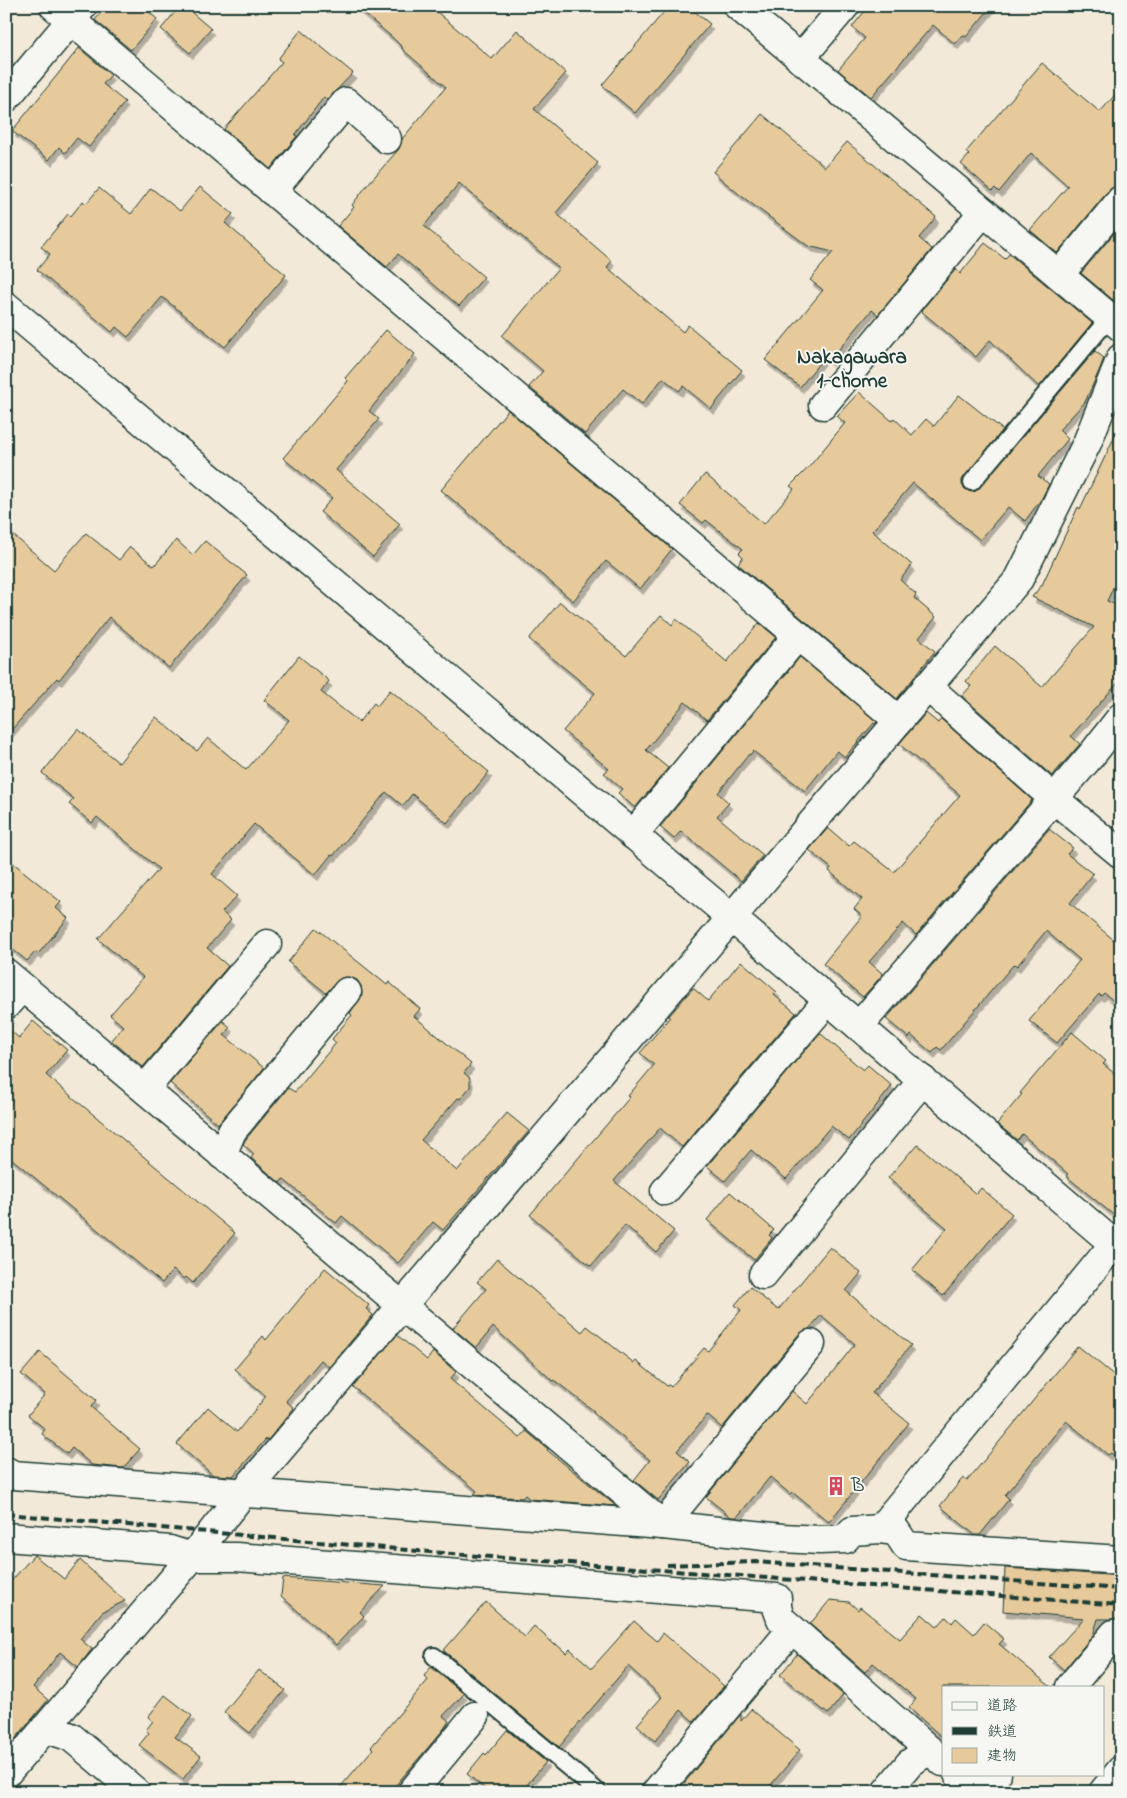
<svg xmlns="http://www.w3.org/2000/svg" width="1127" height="1798" font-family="'Indie Flower','Klee One',sans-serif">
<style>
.building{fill:#e7ca9b;stroke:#1f3d34;filter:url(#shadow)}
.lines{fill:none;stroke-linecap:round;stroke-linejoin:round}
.lane-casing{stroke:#1f3d34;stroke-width:20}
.street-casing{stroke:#1f3d34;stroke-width:31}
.lane{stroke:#f6f6f2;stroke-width:16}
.street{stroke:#f6f6f2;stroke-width:28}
.rail{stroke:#1f3d34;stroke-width:4;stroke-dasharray:8 4;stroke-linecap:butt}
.labels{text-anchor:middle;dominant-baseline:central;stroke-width:4;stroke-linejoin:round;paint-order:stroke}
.poi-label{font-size:20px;fill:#1f3d34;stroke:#f6f6f2;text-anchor:start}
.neighbourhood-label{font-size:21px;font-weight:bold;fill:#1f3d34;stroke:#f6f6f2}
</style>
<defs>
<filter id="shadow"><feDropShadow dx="3" dy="5.5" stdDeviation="0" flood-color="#0004"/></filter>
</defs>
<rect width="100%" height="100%" fill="#f2e9d8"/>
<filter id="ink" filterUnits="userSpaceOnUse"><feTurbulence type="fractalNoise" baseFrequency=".02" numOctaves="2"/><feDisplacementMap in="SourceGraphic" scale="10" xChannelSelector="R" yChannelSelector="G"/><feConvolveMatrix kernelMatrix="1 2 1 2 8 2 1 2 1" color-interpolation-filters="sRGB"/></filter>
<g filter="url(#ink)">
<!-- building -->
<g class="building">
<path d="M106,6h36l15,13 -26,31 -36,-30z"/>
<path d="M180,6h4l27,23 -21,24 -29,-24z"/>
<path d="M355,6h75l62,53 25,-29 49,43 -32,36 64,54 -42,50 56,48 -5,6 76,65 5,-7 54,45 -31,39 -28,-23 -4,5 -16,-13 -21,26 -19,-15 -38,45 -56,-47 14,-16 -41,-35 57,-68 -100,-85 -35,43 60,51 -25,29 -61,-52 -11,13 -49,-41 16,-19 -2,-2 16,-21 31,-35 3,-10 44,-52 -44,-38 1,-1 -10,-10z"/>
<path d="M669,6h19l22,18 -75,89 -33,-28z"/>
<path d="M869,6h123l-26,31 -3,-2 -8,9 -22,-19 -62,72 -33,-27 27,-32 -13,-11z"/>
<path d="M301,30l52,43 -26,27 -3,-3 -29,38 2,1 -27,33 -46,-40 58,-67 -4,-3z"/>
<path d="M79,48l32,27 -8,9 22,18 -36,45 -12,-9 -12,15 -6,-6 -10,13 -37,-29z"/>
<path d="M1042,63l58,49 21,-24v97l-6,1 -6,4 -52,63 -27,-23 38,-44 -37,-33 -32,39 -4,-4 -3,3 -31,-27 8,-9 -3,-3z"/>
<path d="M762,114l63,53 22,-25 89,75 -17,21 13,11 -54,66 -6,-5 -43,51 -5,-4 -24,30 -35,-27 58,-70 -13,-10 23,-28 -25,-6 -68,-51 -27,-23z"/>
<path d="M200,187l33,27 -8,9 61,52 -61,72 -63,-50 -34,40 -12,-10 -4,5 -75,-62 13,-16 -9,-7 27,-33 3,2 12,-15 3,3 13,-16 32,26 20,-26 29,23z"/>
<path d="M1121,225v66l-8,9 -32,-27z"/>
<path d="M985,243l20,16 4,-5 83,69 -53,64 -49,-47 -14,17 -55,-46 35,-42 4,5z"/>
<path d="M386,330l29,24 -46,57 10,8 -43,51 64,54 -27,33 -53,-45 12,-14 -49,-40 65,-77 -3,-3z"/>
<path d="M1095,351l9,7 -5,13 -14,31 -26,28 9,9 -30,37 11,8 -7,14 -17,23 -17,-14 -28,33 -67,-57 -41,48 40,34 -12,15 16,14 -2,4 22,19 -17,21 16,13 -38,48 -159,-135 5,-7 -4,-4 4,-4 -37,-29 -3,3 -23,-18 25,-31 59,50 30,-35 -4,-3 19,-19 36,-44 -8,-7 22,-24 33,29 2,-3 18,17 14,-16 8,7 25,-31 44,35 -41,50v5l3,4 6,3 5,-1z"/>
<path d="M508,410l164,139 -32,40 -34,-28 -33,40 -132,-111z"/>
<path d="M1121,423v147l-14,31 7,3 7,-8v83l-50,57 9,8 -28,32 -90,-80 9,-10 -5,-5 29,-35 47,41 52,-60 -62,-30 10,-12 36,-78 2,2z"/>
<path d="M6,529l48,41 32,-37 33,27 11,-13 24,19 22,-26 17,15 12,-14 42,34 -78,93 -60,-51 -50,63 -2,-2 -51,58z"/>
<path d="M560,602l66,54 35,-41 11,10 4,-6 51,43 32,-39 17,14 -69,83 -22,-18 -39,48 22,18 -33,40 -17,-15 4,-4 -18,-16 5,-4 -46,-38 32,-38 -66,-54z"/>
<path d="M299,656l30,25 -8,11 38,30 15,-19 3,3 13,-16 99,82 -42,51 -35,-29 -9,12 -17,-14 -53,64 -2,-1 -16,20 -61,-51 -42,50 25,22 -15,16 9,8 -24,28 21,18 -85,101 -32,-27 12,-14 -13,-11 33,-38 -45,-38 61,-70 -62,-52 -5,6 -23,-19 5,-5 -32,-26 36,-44 41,34 37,-46 41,34 11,-13 38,32 43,-50 -25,-20z"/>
<path d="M800,657l77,65 -2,2 -1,-1 -29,34 -8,-6 -32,40 -52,-40 -3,4 -1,-1 -31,39 11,10 -12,13 46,39 -22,26 -60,-50 -7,8 -14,-12z"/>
<path d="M926,713l12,10 3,-4 91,81 -116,135 -13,-12 -34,39 14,12 -20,23 -40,-33 39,-48 -8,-7 8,-10 -33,-28 2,-3 -22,-18 19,-22 21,18 5,-5 40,31 66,-77 -61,-51z"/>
<path d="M1049,829l24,19 -6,6 26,20 -23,29 51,43v61l-17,-14 -3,3 -2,-2 -42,49 -28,-22 51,-61 -34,-29 -29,35 -3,-2 -73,86 -4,-3 -5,6 -21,-18 -2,3 -23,-19z"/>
<path d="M6,857l55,45 -5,6 12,10 -30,36 -3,-2 -8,9 -21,-17z"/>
<path d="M316,928l71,57 2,-3 31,27 -6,7 57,48 -7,9 6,5v9l-10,12 -2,-1 -37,42 36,31 50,-58 22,18 -86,99 -10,-8 -35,41 -56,-47 -6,7 -53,-44 -3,4 -29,-25 3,-4 -11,-10 3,-5 42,-51 7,4 41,-49 -4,-4 20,-24 -2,-2 12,-18 -1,-9 -4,-6 -8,-3 -8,1 -15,15 -38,-31z"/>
<path d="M741,961l36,31 -3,3 22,18 -114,134 -22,-19 -46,53 60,50 -18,21 -31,-27 -34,41 -61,-51 100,-118 -2,-1 26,-31 -14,-12 30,-36 -1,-1 24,-28 15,13z"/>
<path d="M33,1021l34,29 -21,25 189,158 -42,50 -7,-6 -2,2 -11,-9 -11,13 -156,-129v-127l13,11z"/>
<path d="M223,1021l7,6 -6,8 40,33 -46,56 -48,-41z"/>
<path d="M1072,1032l34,29 -3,3 18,15v142l-55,-45 2,-2 -46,-40 -5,6 -20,-16 25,-30 -2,-1z"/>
<path d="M820,1033l43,37 5,-5 24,21 -43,54 -18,-14 -45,53 -35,-29 -26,31 -18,-15z"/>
<path d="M918,1145l58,49 5,-6 31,26 -69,82 -31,-26 35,-42 -59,-50 24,-28v2z"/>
<path d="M730,1192l44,38 -5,5 3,3 -18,22 -47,-40z"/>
<path d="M830,1247l31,26 -15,18 65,54 -39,48 37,30 -80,99 -37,-30 -2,2 -20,-17 -33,40h-6l-25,-20 86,-106 15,13 48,-60 -34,-29 -12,14 -4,1 -6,4 -77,94 -15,-13 -30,36 13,11 -32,38 -24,-20 16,-20 -57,-47 1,-2 -40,-31 -1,1 -60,-54 -17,21 -23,-20 33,-39 -9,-7 20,-23 85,73 5,-6 47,37 2,-2 31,25 2,-1 2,2 33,-39 4,3 33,-41 -6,-5 15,-18 28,23z"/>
<path d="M325,1268l44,37 -3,4 7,6 -44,52 -8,-7 -35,41 8,7 -26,32 -2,-1 -33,37 -20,-1 -36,-31 31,-37 29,25 29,-36 -31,-27 28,-33 3,4z"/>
<path d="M397,1335l30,25 6,-8 23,20 -6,7 70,59 6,-7 22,18 -1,1 69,56 -86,-7 -5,-4 -3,3 -49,-3 4,-4 -124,-104z"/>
<path d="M1078,1346l43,35v80l-10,-8 -3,2 -42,-34 -61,74 4,4 -29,36h-5l-35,-29 23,-28 4,3z"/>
<path d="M40,1352l56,48 -5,7 49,42 -17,19 -31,-3 -20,-17 -5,6 -25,-20 3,-5 -17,-14 17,-21 -24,-20z"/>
<path d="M34,1555l30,24 16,-19 45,41 -23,11 -22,27 12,10 -14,18 -18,-15 -27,35 15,13 -42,50v-163z"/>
<path d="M1005,1568l116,8v37l-5,6h-18l-5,16 -29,35 -15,-13 35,-39 -81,-7z"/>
<path d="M283,1578l102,8 -25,26 4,4 -28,29 -55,-49z"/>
<path d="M830,1600l19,2 9,8 2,-3 40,32 22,-25 15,13 9,-10 6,6 4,-5 18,16 10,-12 20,17 -5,5 52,43h-108v51l-34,-30 7,-9 -43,-36 -8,9 -55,-48z"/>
<path d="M486,1602l39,35 9,-11 21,19 1,-1 10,9 4,-4 22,19 42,-47 23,20 6,-8 61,53 -30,36 -13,-12 -26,31 -18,-16 25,-28 -34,-31 -69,81 -115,-96v-1z"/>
<path d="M797,1654l46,41 -15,19 -48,-39z"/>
<path d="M431,1667l33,27 -21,22 6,5 -6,9 -53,62h-54l37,-43 -2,-2 57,-67 -4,-4z"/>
<path d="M259,1670l26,20 -35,43 -26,-21z"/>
<path d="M165,1695l27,21 -17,21 26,19 -18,23 -44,-34 10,-12 -3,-3 7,-9 -5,-4z"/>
<path d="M751,1709l49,41 -35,42h-88l64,-78v7z"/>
<path d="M507,1730l39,32 -25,30h-32l-22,-18 17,-21 2,2z"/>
</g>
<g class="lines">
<!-- lane casing -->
<g class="lane-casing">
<g id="lane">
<path d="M972,482l138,-165"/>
<path d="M434,1656l164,136"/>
</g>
</g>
<!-- street casing -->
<g class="street-casing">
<g id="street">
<path d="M54,6l844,714"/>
<path d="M738,6l383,321"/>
<path d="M800,59l45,-53"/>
<path d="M6,98l76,-91"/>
<path d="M272,191l74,-89 41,37"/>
<path d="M1059,275l62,-75"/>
<path d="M6,306l726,612 382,326 7,3"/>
<path d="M823,405l160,-193"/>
<path d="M927,686l126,112 68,56"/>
<path d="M633,835l165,-200"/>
<path d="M6,973l657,552"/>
<path d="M6,1005l16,-18"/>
<path d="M859,1026l235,-274 27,-35"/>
<path d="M145,1089l122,-145"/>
<path d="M222,1155l10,-24 115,-139"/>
<path d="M665,1191l163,-191"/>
<path d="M763,1275l160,-195"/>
<path d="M6,1471l7,4 650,50 119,13 38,2 25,-1 7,-8 28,-2 16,2 10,15 215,14"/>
<path d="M663,1525l148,-181"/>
<path d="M880,1529l234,-285 7,-6"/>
<path d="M6,1537l164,13 22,7h44l541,41v10l4,11 162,143"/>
<path d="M1070,1687l44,-53"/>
<path d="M45,1728l26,9 65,55"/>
<path d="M6,1774l186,-217 51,-64 776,-914 68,-136 34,-85"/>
<path d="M958,1774l21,18"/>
<path d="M412,1792l63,-76"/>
<path d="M656,1792l136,-163"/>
<path d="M886,1792l24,-29 19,-13"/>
<path d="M983,1792l14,-18"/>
<path d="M1103,1792l18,-22"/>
</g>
</g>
<!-- lane -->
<use href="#lane" class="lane"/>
<!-- street -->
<use href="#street" class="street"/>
<!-- rail -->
<g class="rail">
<path d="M6,1514l446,40 669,51"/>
<path d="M667,1565l88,-3 366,27"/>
</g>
</g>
</g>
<!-- icons -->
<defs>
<g id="building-bare" transform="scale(1.5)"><path d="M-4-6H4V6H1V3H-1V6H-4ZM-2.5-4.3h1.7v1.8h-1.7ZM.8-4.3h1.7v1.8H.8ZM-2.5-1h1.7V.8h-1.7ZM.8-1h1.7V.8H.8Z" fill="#d1495b" stroke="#f6f6f2" stroke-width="2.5" paint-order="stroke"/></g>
</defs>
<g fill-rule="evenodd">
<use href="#building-bare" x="836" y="1486"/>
</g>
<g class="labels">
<!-- poi labels -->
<g class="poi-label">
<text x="851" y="1486">B</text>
</g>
<!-- neighbourhood labels -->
<g class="neighbourhood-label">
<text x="852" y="358">Nakagawara<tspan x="852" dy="24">1-chome</tspan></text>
</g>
</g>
<!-- margin -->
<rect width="1127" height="1798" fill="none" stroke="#f6f6f2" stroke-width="25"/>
<rect x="12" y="12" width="1102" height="1773" fill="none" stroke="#1f3d34" stroke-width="2" filter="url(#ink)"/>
<!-- legend -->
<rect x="942" y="1686" width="162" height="90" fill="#f6f6f2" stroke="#a0aca6"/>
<rect x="952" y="1702" width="25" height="8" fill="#f6f6f2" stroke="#a0aca6"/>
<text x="987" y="1710" font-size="15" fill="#1f3d34">道路</text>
<rect x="952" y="1727" width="25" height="8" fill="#1f3d34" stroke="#a0aca6"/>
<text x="987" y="1736" font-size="15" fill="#1f3d34">鉄道</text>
<rect x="952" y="1748" width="25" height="15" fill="#e7ca9b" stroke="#a0aca6"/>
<text x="987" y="1760" font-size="15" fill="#1f3d34">建物</text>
</svg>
